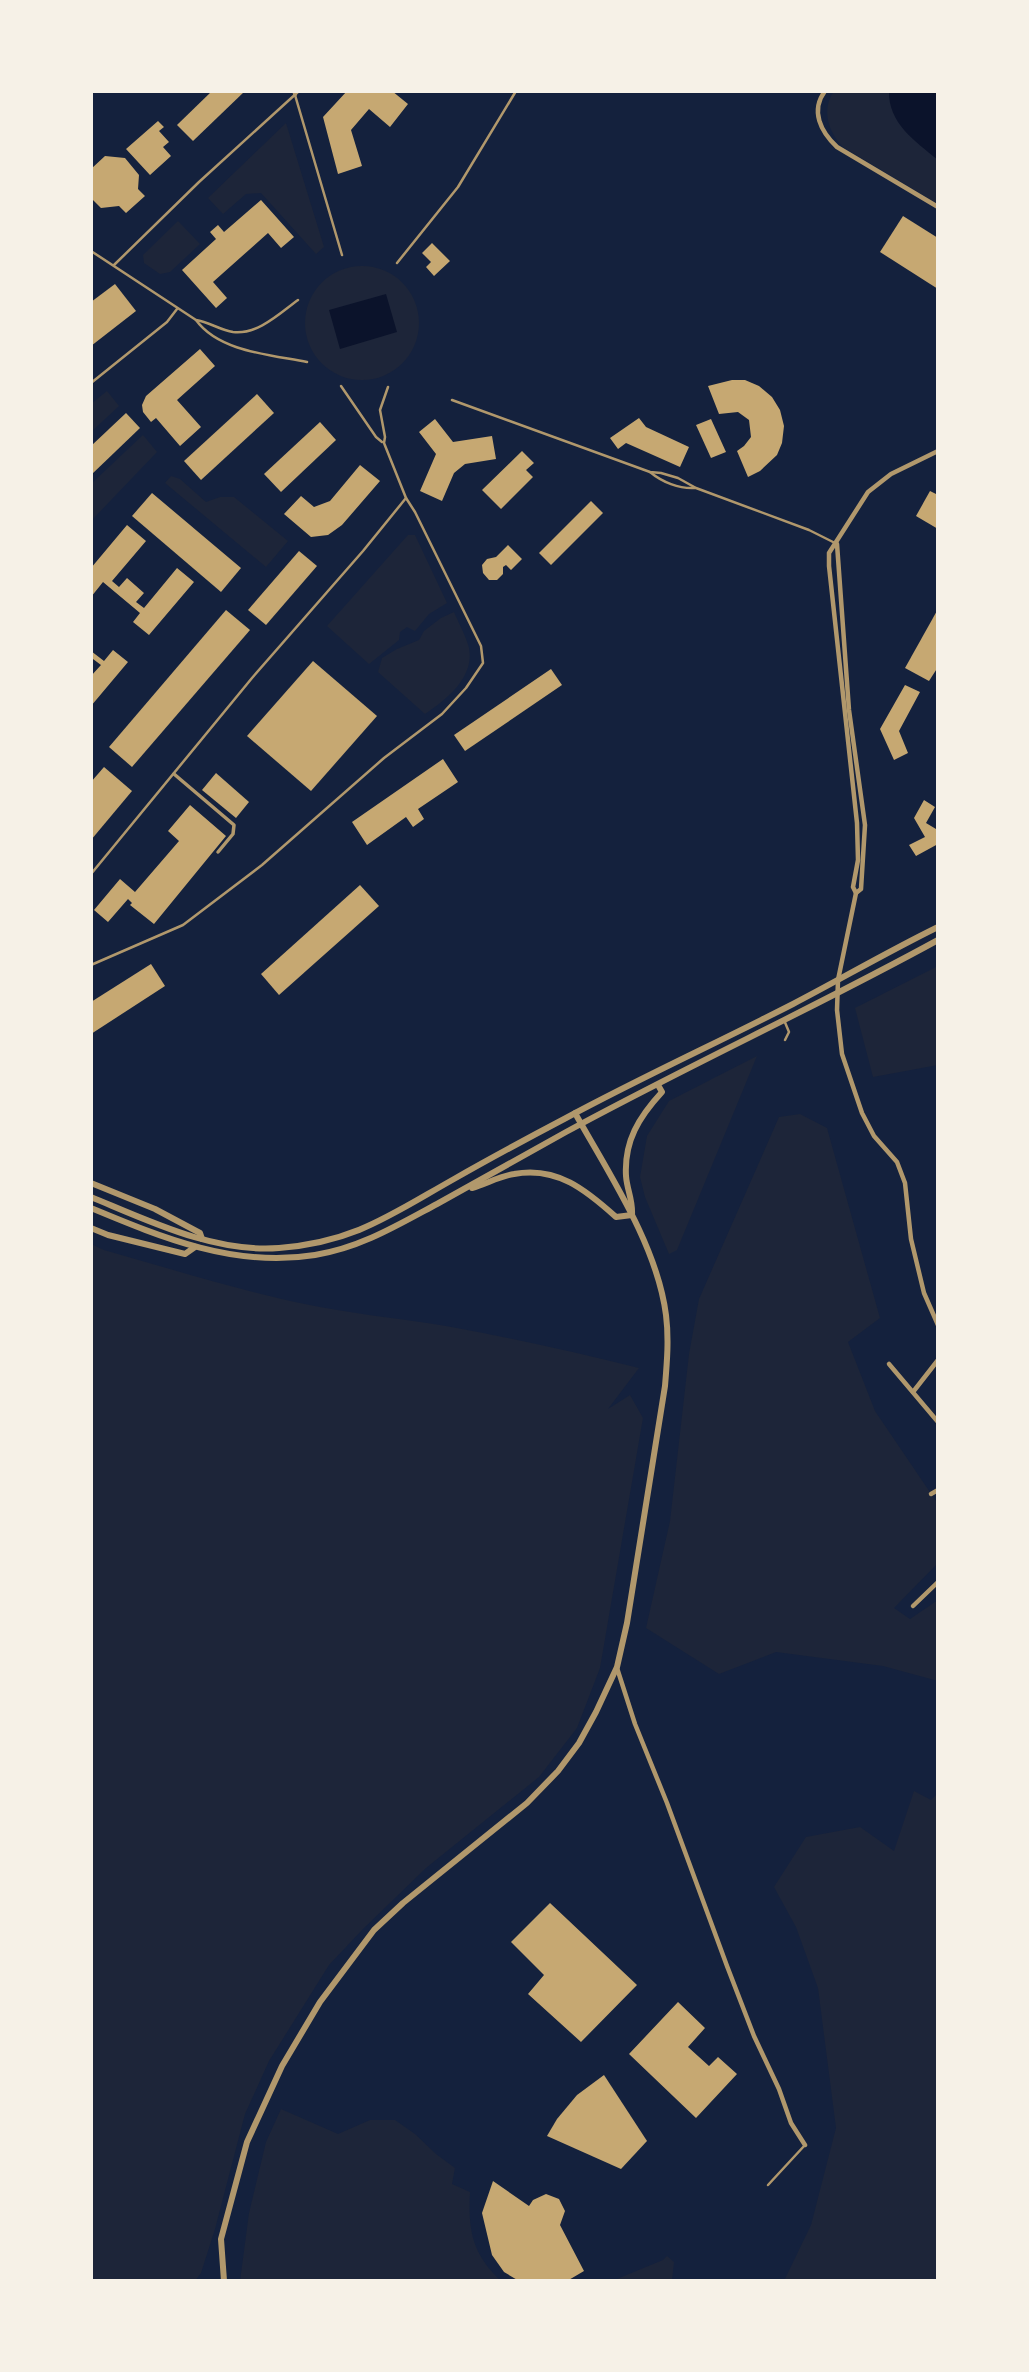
<svg xmlns="http://www.w3.org/2000/svg" width="1029" height="2372" font-family="Arial,sans-serif">
<style>
.green{fill:#1d2539}
.water{fill:#0b132b}
.building{fill:#c6a872}
.lines{fill:none;stroke-linecap:round;stroke-linejoin:round}
.service{stroke:#b1986c;stroke-width:2.5}
.pedestrian{stroke:#b1986c;stroke-width:3.5}
.minor{stroke:#b1986c;stroke-width:4.5}
.tertiary{stroke:#b1986c;stroke-width:6}
</style>
<rect width="100%" height="100%" fill="#14213d"/>
<!-- green -->
<g class="green">
<path d="M834,91h104v113l-95,-57c-15,-15 -22,-38 -9,-56z"/>
<path d="M286,123l38,124 -8,7 -55,-61 -15,1 -23,20 -15,-16z"/>
<path d="M178,221l22,23 -30,28 -10,2 -16,-11 -1,-8z"/>
<circle cx="362" cy="323" r="57"/>
<path d="M107,391l12,15 -28,26v-28z"/>
<path d="M143,435l14,17 -66,69v-37z"/>
<path d="M171,476l9,3 26,23 14,-5h14l54,44 -22,26 -101,-84z"/>
<path d="M408,535h7l32,68 -18,11 -14,17 -8,-4 -7,5 -1,8 -30,24 -42,-38z"/>
<path d="M454,612c5,12 12,24 15,36 6,29 -23,52 -44,66l-47,-42 4,-14 15,-9 22,-9 5,-9 17,-13z"/>
<path d="M938,966v99l-65,12 -18,-69z"/>
<path d="M757,1056l-80,194 -8,4 -24,-57 -5,-20 7,-41 22,-35z"/>
<path d="M800,1114l27,14 53,190 -32,24 27,69 63,93v59l-44,45 16,11 28,-19v81l-55,-15 -107,-14 -57,22 -73,-46 24,-107 19,-167 10,-55 80,-182z"/>
<path d="M91,1244l13,6c71,20 143,43 216,57 42,8 85,12 126,19 65,12 129,26 193,42l-31,41 22,-14 13,23 -43,250 -23,60 -38,49 -113,91 -63,61 -34,36 -60,96 -24,53 -30,115 -14,44 -6,8h-104z"/>
<path d="M914,1791l17,9 7,-7v488h-154l27,-56 25,-97 -18,-140 -22,-61 -22,-40 32,-50 54,-10 34,24z"/>
<path d="M281,2109l57,25 32,-14h25l20,14 21,20 19,14 -3,16 18,8c-2,38 2,62 31,89h-261l9,-68 17,-71z"/>
<path d="M667,2256l7,6 -2,19h-60l51,-21z"/>
</g>
<!-- water -->
<g class="water">
<path d="M889,91h49v69c-23,-19 -50,-37 -49,-69z"/>
<path d="M386,294l11,38 -57,17 -11,-39z"/>
</g>
<!-- building -->
<g class="building">
<path d="M212,91h33l-52,50 -16,-16z"/>
<path d="M347,91h45l16,13 -18,23 -21,-18 -18,21 11,36 -24,8 -15,-57z"/>
<path d="M158,121l6,6 -5,4 10,11 -6,5 8,9 -21,19 -24,-26z"/>
<path d="M105,156l20,2 14,17 -1,14 7,7 -19,17 -7,-7 -18,2 -10,-10v-29z"/>
<path d="M261,200l33,37 -13,11 -13,-15 -55,49 14,16 -11,10 -34,-38 34,-31 -6,-7 8,-7 6,7z"/>
<path d="M903,216l35,22v51l-58,-37z"/>
<path d="M432,243l18,18 -16,15 -8,-9 5,-5 -9,-9z"/>
<path d="M115,284l21,27 -45,35v-44z"/>
<path d="M200,349l15,17 -38,34 24,27 -21,19 -24,-28 -5,4 -8,-10 -1,-7 4,-9z"/>
<path d="M732,380h13l14,6 13,11 8,13 4,16 -2,17 -5,12 -17,16 -12,6 -11,-26 7,-5 7,-9 -2,-17 -11,-8 -19,2 -11,-28z"/>
<path d="M257,394l17,19 -73,67 -17,-19z"/>
<path d="M126,413l14,15 -49,47v-29z"/>
<path d="M639,418l7,9 43,20 -9,20 -54,-24 -8,6 -8,-11z"/>
<path d="M435,419l18,23 39,-6 4,23 -31,5 -11,9 -12,28 -22,-10 16,-37 -17,-22z"/>
<path d="M711,419l15,33 -15,6 -15,-33z"/>
<path d="M320,422l16,18 -55,52 -17,-18z"/>
<path d="M522,451l12,12 -8,7 7,7 -32,32 -19,-19z"/>
<path d="M360,465l20,16 -38,44 -14,10 -17,2 -27,-23 17,-18 13,11 16,-6z"/>
<path d="M930,491l8,4v34l-22,-13z"/>
<path d="M152,493l89,75 -20,24 -89,-76z"/>
<path d="M591,501l12,12 -52,52 -12,-12z"/>
<path d="M127,525l19,16 -34,40 7,6 8,-9 17,15 -8,9 8,6 33,-40 17,14 -45,53 -16,-13 7,-9 -37,-31 -12,15v-29z"/>
<path d="M508,545l14,14 -11,11 -5,-5 -3,2v7l-6,6h-8l-6,-7 -1,-8 5,-6 9,-2z"/>
<path d="M299,551l18,15 -51,59 -18,-15z"/>
<path d="M938,609v58l-9,14 -24,-13z"/>
<path d="M226,610l24,20 -118,137 -23,-20z"/>
<path d="M113,650l15,12 -37,44v-30l10,-11 -8,-6 -2,3v-11l13,10z"/>
<path d="M313,661l64,55 -66,75 -64,-55z"/>
<path d="M551,669l11,16 -97,66 -11,-16z"/>
<path d="M905,685l15,7 -21,39 9,22 -14,7 -14,-31z"/>
<path d="M443,759l15,23 -40,27 6,10 -11,8 -7,-10 -39,28 -15,-23z"/>
<path d="M104,767l28,24 -41,49v-58z"/>
<path d="M216,773l33,29 -13,16 -34,-28z"/>
<path d="M924,800l11,7 -9,16 10,6 2,-1v16l-22,12 -7,-11 16,-8 -11,-19z"/>
<path d="M190,805l36,31 -72,88 -24,-19 2,-2 -4,-4 -20,23 -14,-12 26,-31 15,13 44,-51 -11,-10z"/>
<path d="M360,885l19,21 -100,89 -18,-21z"/>
<path d="M151,964l14,22 -74,48v-32z"/>
<path d="M550,1903l87,82 -56,57 -53,-48 16,-19 -33,-33z"/>
<path d="M678,2002l27,26 -17,19 21,19 9,-9 19,17 -41,44 -67,-64z"/>
<path d="M604,2075l43,66 -26,28 -74,-33 10,-17 20,-24z"/>
<path d="M493,2181l36,25 4,-6 13,-6 13,5 6,12 -5,14 24,46 -17,10h-48l-15,-9 -12,-17 -10,-42z"/>
</g>
<g class="lines">
<!-- service -->
<g class="service">
<path d="M295,95l47,160"/>
<path d="M91,251l105,69c13,2 24,10 37,12 25,3 47,-19 65,-32"/>
<path d="M397,263l61,-76 58,-96"/>
<path d="M114,265l85,-83 100,-91"/>
<path d="M196,320c23,32 76,35 111,42"/>
<path d="M91,383l76,-61 10,-13"/>
<path d="M341,386l35,51 6,5"/>
<path d="M452,400l198,72 11,1 17,5 18,10 113,42 26,13"/>
<path d="M650,472c12,10 29,17 45,16"/>
<path d="M91,874l161,-196 111,-127 43,-53"/>
<path d="M91,965l92,-40 79,-60 122,-107 58,-44 24,-26 17,-25 -2,-17 -66,-134 -9,-14 -22,-55 1,-6 -5,-27 8,-23"/>
<path d="M784,1020l5,12 -4,8"/>
<path d="M768,2185l37,-40"/>
</g>
<!-- pedestrian -->
<g class="pedestrian">
<path d="M294,91l1,4"/>
<path d="M174,774l60,51 -1,9 -15,18"/>
</g>
<!-- minor -->
<g class="minor">
<path d="M825,91c-15,20 -4,41 12,56l101,60"/>
<path d="M837,544l12,166 16,115 -4,64 -5,4 -18,87 -1,30 5,44 20,59 12,23 23,26 8,21 6,56 13,54 14,32"/>
<path d="M856,893l-3,-6 5,-27 -1,-37 -28,-257v-13l39,-61 23,-18 47,-23"/>
<path d="M889,1364l49,58"/>
<path d="M913,1392l25,-32"/>
<path d="M931,1494l7,-4"/>
<path d="M913,1606l25,-24"/>
<path d="M617,1668l18,56 32,79 60,163 27,70 25,53 12,34 14,22"/>
</g>
<!-- tertiary -->
<g class="tertiary">
<path d="M91,1183l64,26 45,24 2,6"/>
<path d="M472,1188c14,-4 28,-12 42,-14 43,-8 72,16 102,43l16,-2c1,-15 -5,-25 -6,-39 -2,-35 13,-59 36,-84l-4,-7"/>
<path d="M91,1197c58,24 123,56 188,51 76,-6 111,-33 175,-69 37,-21 74,-41 112,-61 74,-40 151,-75 227,-114 48,-25 96,-53 145,-77"/>
<path d="M91,1208c72,30 144,60 224,47 45,-7 83,-30 122,-51 43,-24 86,-48 129,-72 123,-67 250,-125 372,-192"/>
<path d="M91,1228l17,7 77,19 10,-7"/>
<path d="M224,2281l-3,-42 26,-97 35,-76 38,-64 54,-72 29,-27 124,-100 31,-32 21,-28 17,-31 21,-45 10,-44 38,-237c2,-24 4,-47 1,-71 -9,-70 -57,-141 -91,-202"/>
</g>
</g>
<!-- border -->
<rect width="1029" height="2372" fill="none" stroke="#f6f1e7" stroke-width="186"/>
</svg>
